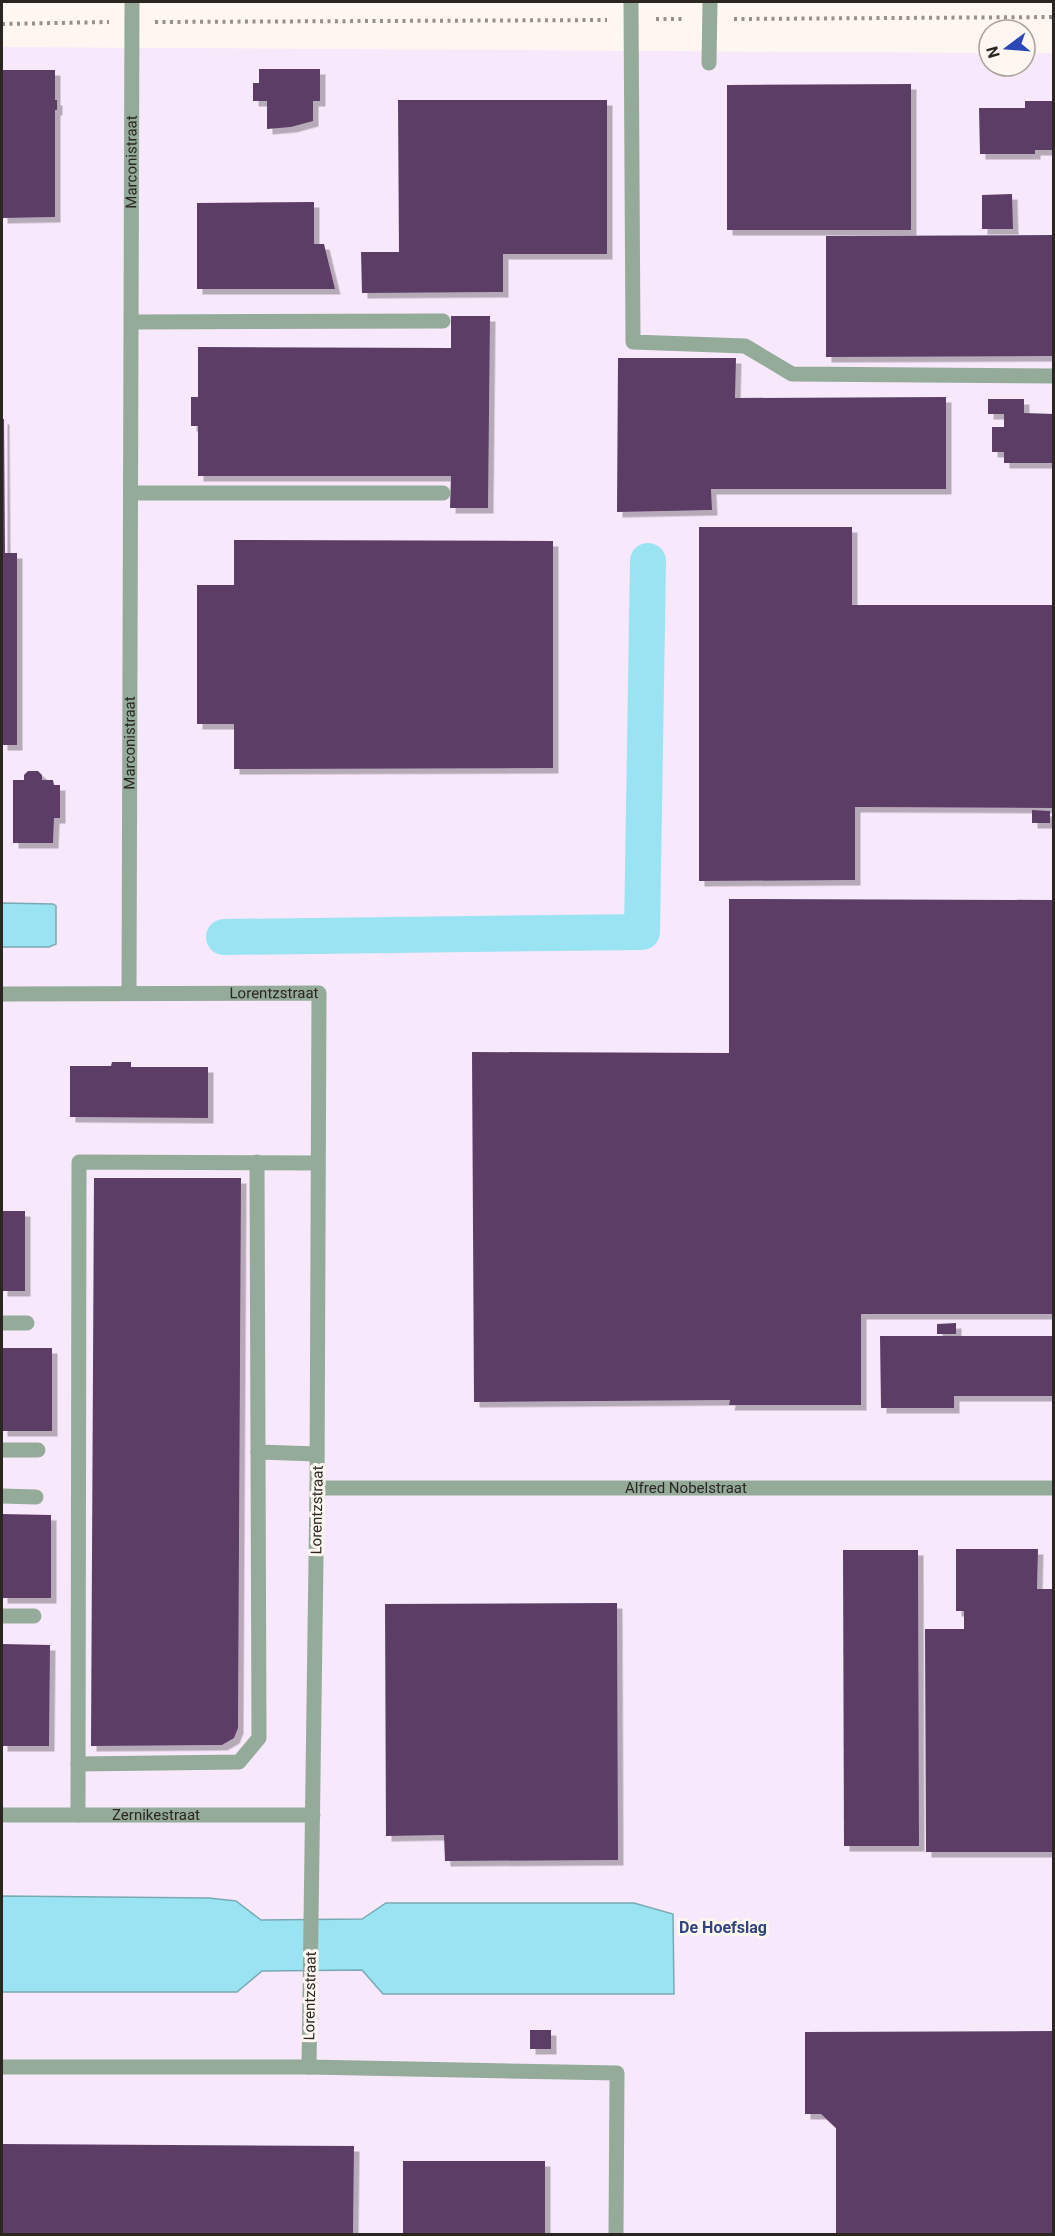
<svg xmlns="http://www.w3.org/2000/svg" width="1055" height="2236" font-family="Roboto,sans-serif">
<style>
.industrial{fill:#f8e8fb}
.water{fill:#9ae3f3;stroke:#79aab4;stroke-width:1.5}
.lines{fill:none;stroke-linecap:round;stroke-linejoin:round}
.canal{stroke:#9ae3f3;stroke-width:36}
.building{fill:#5c3d66;filter:url(#shadow)}
.path{stroke:#96908b;stroke-width:4;stroke-dasharray:3 4.5;stroke-linecap:butt}
.service{stroke:#95ab9a;stroke-width:15}
.minor{stroke:#95ab9a;stroke-width:15}
.labels{text-anchor:middle;dominant-baseline:central;stroke-width:6;stroke-linejoin:round;paint-order:stroke}
.street-label{font-size:15px;fill:#2b2622;stroke:#fef7f1}
.neighbourhood-label{font-size:16px;font-weight:bold;fill:#30447e;stroke:#fef7f1}
</style>
<defs>
<filter id="shadow"><feDropShadow dx="5.5" dy="5.5" stdDeviation="0" flood-color="#0004"/></filter>
</defs>
<rect width="100%" height="100%" fill="#fef7f1"/>
<!-- industrial -->
<path class="industrial" d="M2,47l987,6v13h36v-13h28v2181h-1051z"/>
<!-- water -->
<g class="water">
<path d="M2,903l51,1 3,2v38l-7,3h-47z"/>
<path d="M2,1896l207,2 27,3 25,19 101,-1 24,-16h248l39,11 1,80h-291l-21,-24 -100,1 -25,21h-235z"/>
</g>
<g class="lines">
<!-- canal -->
<path class="canal" d="M224,937l418,-5 6,-371"/>
</g>
<!-- building -->
<g class="building">
<path d="M259,69h61v32h-7v20l-22,6 -24,2v-28h-14v-18h6z"/>
<path d="M2,70h53v30h2v10h-2v107l-53,1z"/>
<path d="M911,84v146h-184v-145z"/>
<path d="M398,100h209v154h-104v38l-141,1 -1,-41h38z"/>
<path d="M1025,101h29v49h-19v4h-55l-1,-46h46z"/>
<path d="M1012,194l1,35h-31v-34z"/>
<path d="M314,202v42h10l11,45h-138v-86z"/>
<path d="M1054,235v121l-228,1v-121z"/>
<path d="M451,316h39l-2,192h-38l1,-32h-253v-50h-7v-29h7v-50l253,1z"/>
<path d="M618,358h118l-1,40 211,-1v92h-235l1,21 -95,2z"/>
<path d="M988,399h36v14l30,1v49h-50v-11h-12v-25h12v-13h-16z"/>
<path d="M2,419h2l1,134h12v192h-15z"/>
<path d="M699,527h153v78h202l-1,203 -198,-1v73l-156,1z"/>
<path d="M234,540l319,1v227l-319,1v-45h-37v-139h37z"/>
<path d="M28,771h10l4,4v5h11l1,5h6v33h-6l-1,25h-40v-63h11v-5z"/>
<path d="M1032,810l18,1v12h-18z"/>
<path d="M729,899l325,1v414h-193v91h-132l1,-5 -256,2 -2,-350 257,1z"/>
<path d="M112,1062h19v5h77v51l-138,-1v-51h41z"/>
<path d="M94,1178h147l-3,550 -4,10 -12,7 -131,1z"/>
<rect x="2" y="1211" width="23" height="80"/>
<path d="M956,1323v11h-19v-10z"/>
<path d="M880,1336h174v60h-100v12h-73z"/>
<rect x="2" y="1348" width="50" height="83"/>
<path d="M2,1514l49,1v83h-49z"/>
<path d="M956,1549h82l-1,40h17v263h-128l-1,-223h39v-18h-8z"/>
<path d="M843,1550h75l1,296h-75z"/>
<path d="M617,1603l1,257 -173,1 -1,-26 -58,1 -1,-232z"/>
<path d="M2,1644l48,1 -1,101h-47z"/>
<rect x="530" y="2030" width="21" height="19"/>
<path d="M1054,2031v203h-218v-106l-15,-14h-16v-82z"/>
<path d="M2,2144l352,2 -1,88h-351z"/>
<rect x="403" y="2161" width="142" height="73"/>
</g>
<g class="lines">
<!-- path -->
<g class="path">
<path d="M656,19h29"/>
<path d="M734,19l320,-2"/>
<path d="M155,22l452,-2"/>
<path d="M2,24l107,-2"/>
</g>
<!-- service -->
<g class="service">
<path d="M631,2l2,340 112,4 47,28 262,2"/>
<path d="M709,63l1,-61"/>
<path d="M132,322l311,-1"/>
<path d="M131,493h312"/>
<path d="M2,1323h25"/>
<path d="M2,1450h36"/>
<path d="M258,1452l59,2"/>
<path d="M2,1496l34,1"/>
<path d="M2,1616h32"/>
<path d="M78,1764l161,-2 20,-24 -2,-576"/>
<path d="M78,1815l1,-653 239,1"/>
</g>
<!-- minor -->
<g class="minor">
<path id="s1" d="M129,993l3,-991"/>
<path id="s2" d="M2,994l317,-1 -2,495 -8,579 308,6 -1,161"/>
<path id="s3" d="M317,1488h737"/>
<path id="s4" d="M2,1815h311"/>
<path d="M2,2067h307"/>
</g>
</g>
<g class="labels">
<!-- street labels -->
<g class="street-label">
<text stroke="none"><textPath href="#s1" startOffset="831">Marconistraat</textPath></text>
<text stroke="none"><textPath href="#s1" startOffset="250">Marconistraat</textPath></text>
<text stroke="none"><textPath href="#s2" startOffset="272">Lorentzstraat</textPath></text>
<text stroke="none"><textPath href="#s3" startOffset="369">Alfred Nobelstraat</textPath></text>
<text transform="translate(317 1510) rotate(-89)">Lorentzstraat</text>
<text stroke="none"><textPath href="#s4" startOffset="154">Zernikestraat</textPath></text>
<text transform="translate(310 1996) rotate(-89)">Lorentzstraat</text>
</g>
<!-- neighbourhood labels -->
<g class="neighbourhood-label">
<text x="723" y="1927">De Hoefslag</text>
</g>
</g>
<!-- border -->
<rect width="1055" height="2236" fill="none" stroke="#2b2622" stroke-width="6"/>
<!-- north arrow -->
<g transform="translate(1007 48) rotate(254)"><circle r="28" fill="#fef7f1" stroke="#aaa39e" stroke-width="1.5"/>
<path d="M0-4.5L10 22L0 15L-10 22Z" fill="#2b48b8"/>
<text y="-9" font-size="16" font-weight="bold" text-anchor="middle" fill="#2b2622">N</text>
</g>
</svg>
